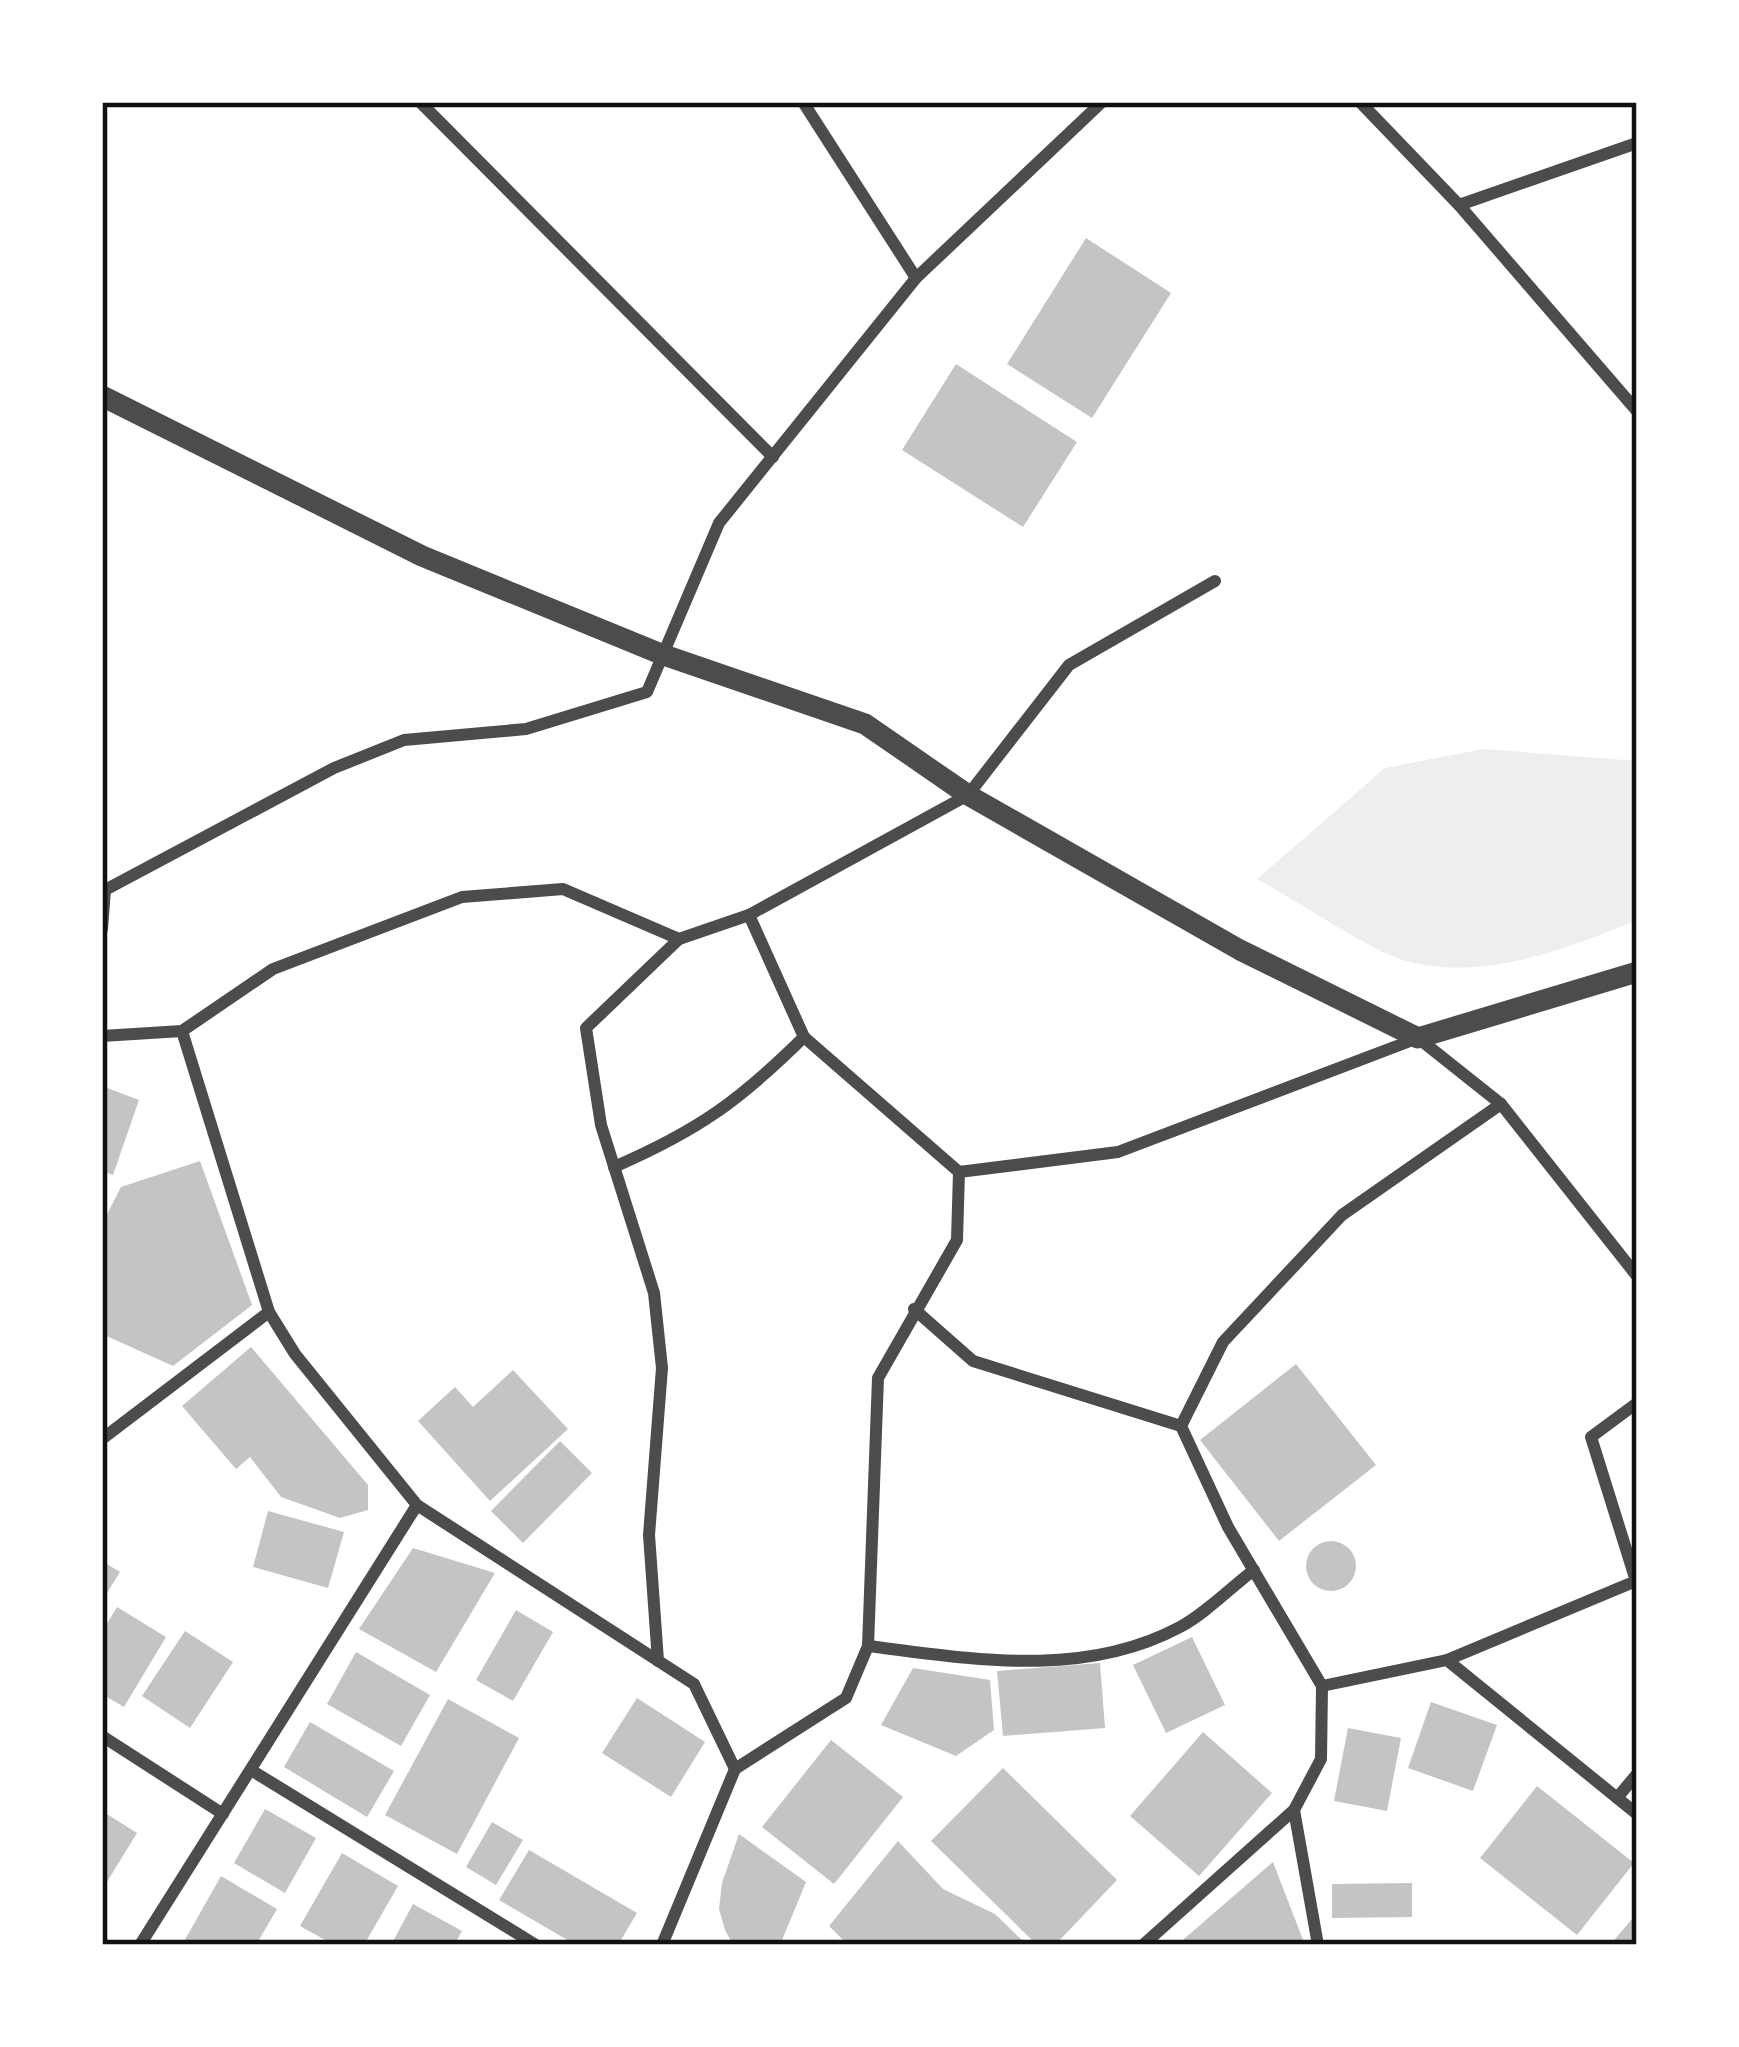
<svg xmlns="http://www.w3.org/2000/svg" width="1739" height="2047" font-family="'Nunito Sans',sans-serif">
<style>
.green{fill:#eee}
.building{fill:#c4c4c4}
.lines{fill:none;stroke-linecap:round;stroke-linejoin:round}
.minor{stroke:#4c4c4c;stroke-width:12}
.tertiary{stroke:#4c4c4c;stroke-width:21}
.neatline{fill:none;stroke:#111;stroke-width:4.5}
</style>
<rect width="100%" height="100%" fill="#fff"/>
<!-- green -->
<path class="green" d="M1483,749l154,12v159c-70,29 -157,63 -234,40 -36,-11 -109,-61 -146,-81l128,-111z"/>
<!-- building -->
<g class="building">
<path d="M1086,238l85,55 -79,125 -85,-54z"/>
<path d="M956,364l121,78 -54,85 -121,-77z"/>
<path d="M102,1086l37,14 -26,75 -11,-4z"/>
<path d="M200,1161l52,144 -79,61 -71,-32v-110l19,-37z"/>
<path d="M251,1347l117,138v25l-28,8 -59,-21 -31,-40 -14,12 -54,-63z"/>
<path d="M1296,1364l80,101 -97,76 -79,-101z"/>
<path d="M513,1370l55,59 -78,72 -72,-80 37,-34 18,20z"/>
<path d="M560,1441l32,32 -69,70 -32,-32z"/>
<path d="M268,1511l76,21 -16,56 -75,-21z"/>
<circle cx="1331" cy="1566" r="25"/>
<path d="M413,1548l82,25 -59,99 -77,-43z"/>
<path d="M102,1561l18,11 -18,29z"/>
<path d="M117,1607l49,30 -42,70 -22,-13v-62z"/>
<path d="M516,1610l37,22 -40,69 -37,-21z"/>
<path d="M185,1631l48,31 -43,66 -48,-32z"/>
<path d="M1192,1637l33,68 -59,28 -33,-68z"/>
<path d="M356,1652l74,43 -29,51 -74,-42z"/>
<path d="M1100,1663l5,65 -102,8 -6,-65z"/>
<path d="M913,1668l77,12 4,50 -38,26 -75,-31z"/>
<path d="M637,1698l68,44 -34,55 -69,-44z"/>
<path d="M448,1699l71,39 -62,116 -72,-39z"/>
<path d="M1431,1702l66,23 -24,66 -65,-23z"/>
<path d="M310,1722l84,49 -27,46 -83,-50z"/>
<path d="M1348,1728l53,10 -14,73 -53,-10z"/>
<path d="M1203,1732l69,61 -73,83 -69,-60z"/>
<path d="M831,1740l72,57 -69,87 -72,-57z"/>
<path d="M1003,1768l114,112 -62,65h-18l-106,-104z"/>
<path d="M1537,1786l97,77 -57,72 -97,-77z"/>
<path d="M265,1809l51,29 -31,55 -51,-30z"/>
<path d="M102,1811l35,22 -35,57z"/>
<path d="M492,1822l31,18 -27,45 -30,-18z"/>
<path d="M739,1834l67,48 -26,63h-47l-8,-15 -6,-21 3,-26z"/>
<path d="M898,1841l45,48 52,25 32,31 -181,-2 -17,-17z"/>
<path d="M529,1850l108,63 -19,32h-42l-77,-45z"/>
<path d="M342,1853l56,33 -34,59h-30l-34,-19z"/>
<path d="M1273,1862l32,83h-128z"/>
<path d="M221,1876l56,33 -21,36h-74z"/>
<path d="M1412,1883v34l-80,1v-34z"/>
<path d="M413,1904l49,27 -8,14h-63z"/>
<path d="M1637,1913v32h-27z"/>
</g>
<g class="lines">
<!-- minor -->
<g class="minor">
<path d="M420,102l353,355"/>
<path d="M803,102l113,176"/>
<path d="M1360,102l99,103 178,206"/>
<path d="M1459,205l178,-62"/>
<path d="M105,890l229,-122 70,-28 122,-11 121,-37 72,-169 197,-245 186,-176"/>
<path d="M102,929l3,-39"/>
<path d="M182,1031l87,281 26,42 122,151 277,179 41,85"/>
<path d="M102,1036l80,-5 91,-62 189,-72 101,-8 116,50 70,-24 219,-120 101,-130 146,-84"/>
<path d="M614,1167c85,-37 125,-66 190,-130"/>
<path d="M959,1172l159,-20 300,-114 83,66 136,172"/>
<path d="M914,1309l59,52 208,65 42,-84 119,-127 159,-111"/>
<path d="M1181,1426l47,101 94,159 125,-26 190,154"/>
<path d="M102,1439l167,-127"/>
<path d="M868,1646c104,13 215,33 312,-19 26,-14 50,-39 74,-57"/>
<path d="M1447,1660l189,-79 -45,-144 46,-34"/>
<path d="M658,1661l-9,-126 13,-167 -8,-75 -53,-168 -15,-97 93,-89"/>
<path d="M102,1736l121,78"/>
<path d="M735,1769l111,-71 22,-52 10,-268 79,-138 2,-68 -155,-135 -55,-122"/>
<path d="M251,1770l285,175"/>
<path d="M1617,1798l20,-24"/>
<path d="M1294,1810l24,135"/>
<path d="M102,1943l3,2"/>
<path d="M140,1945l277,-440"/>
<path d="M662,1945l73,-176"/>
<path d="M1143,1945l151,-135 27,-51 1,-73"/>
</g>
<!-- tertiary -->
<path class="tertiary" d="M102,396l320,160 239,98 204,70 103,71 272,155 178,88 219,-66"/>
</g>
<!-- border -->
<rect width="1739" height="2047" fill="none" stroke="#ffffff" stroke-width="210"/>
<rect x="105" y="105" width="1529" height="1837" class="neatline"/>
</svg>
